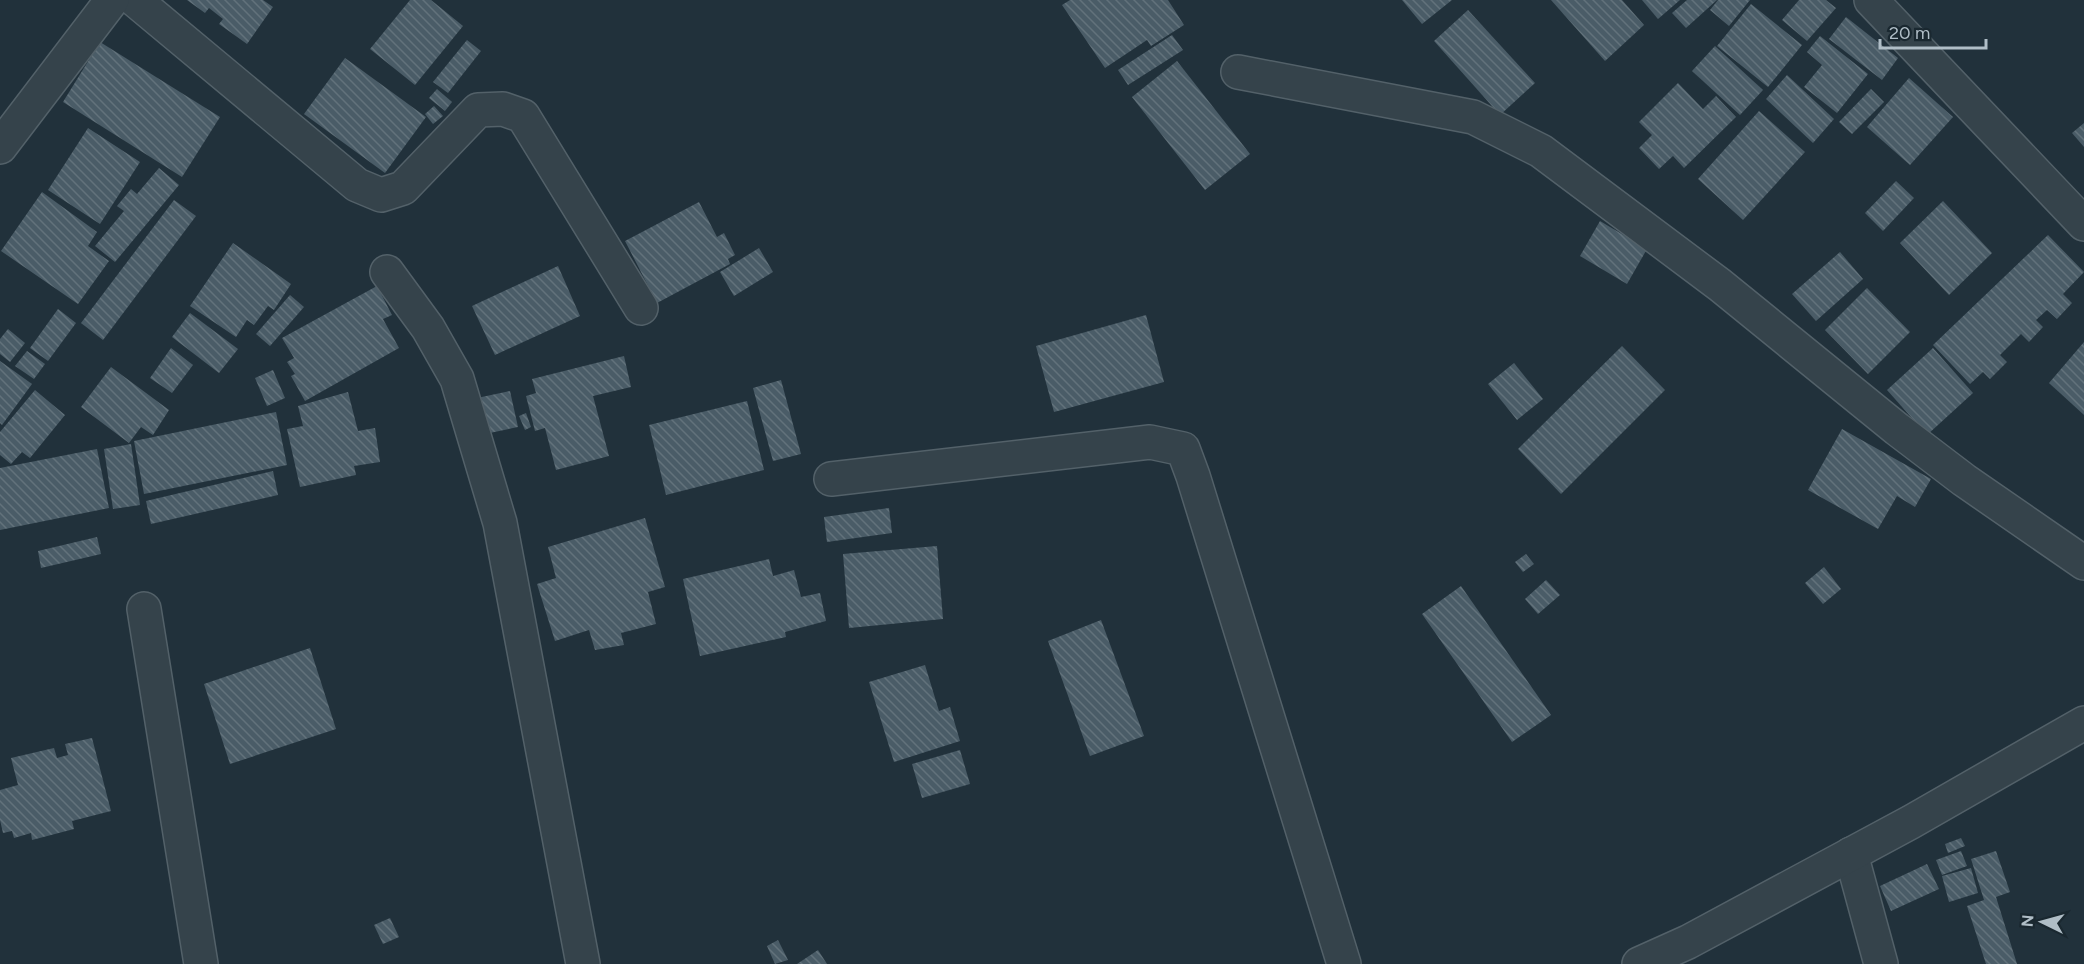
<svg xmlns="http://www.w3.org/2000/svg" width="2084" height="964" font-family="Figtree,sans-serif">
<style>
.building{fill:url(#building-back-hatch)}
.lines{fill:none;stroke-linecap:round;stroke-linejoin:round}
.minor-casing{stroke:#536169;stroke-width:36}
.minor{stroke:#35434b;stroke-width:33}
</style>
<defs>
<pattern id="building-back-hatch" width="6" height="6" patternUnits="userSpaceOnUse" patternTransform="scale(1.5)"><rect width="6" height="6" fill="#4a5c67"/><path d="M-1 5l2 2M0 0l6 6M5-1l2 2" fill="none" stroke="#62727b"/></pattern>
</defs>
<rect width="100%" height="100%" fill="#21313b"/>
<!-- building -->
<g class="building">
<path d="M187,0h76l10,7 -26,37 -28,-20 4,-5 -14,-11 -4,5z"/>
<path d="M410,0h21l32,26 -48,59 -45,-36z"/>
<path d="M1070,0h98l16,25 -33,21 -4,-6 -42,28 -43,-63z"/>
<path d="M1402,0h50l-30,24z"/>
<path d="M1551,0h71l22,25 -39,36z"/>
<path d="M1642,0h38l-22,19z"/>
<path d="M1687,0h30l-31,28 -14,-15z"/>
<path d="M1718,0h32l-21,26 -19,-16z"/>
<path d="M1799,0h27l10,8 -29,33 -25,-21z"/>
<path d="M1751,4l51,41 -34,42 -51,-41z"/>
<path d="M1468,10l67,73 -35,32 -66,-74z"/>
<path d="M1846,17l52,41 -16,22 -53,-41z"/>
<path d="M1172,35l11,15 -55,35 -10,-15z"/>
<path d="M1820,36l48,38 -31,39 -33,-26 18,-22 -15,-13z"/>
<path d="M467,40l14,11 -33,42 -15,-11z"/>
<path d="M100,42l120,75 -38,60 -119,-75z"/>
<path d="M1715,46l48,44 -23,25 -48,-44z"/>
<path d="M345,58l81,59 -41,56 -81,-59z"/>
<path d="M1177,61l73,93 -45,36 -73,-93z"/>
<path d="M1787,75l47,44 -21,24 -47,-44z"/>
<path d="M1909,78l44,39 -43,48 -43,-38z"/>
<path d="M1678,83l25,26 13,-13 20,21 -52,51 -11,-12 -14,13 -20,-21 13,-13 -13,-13z"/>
<path d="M437,89l15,13 -7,9 -16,-13z"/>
<path d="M1871,89l13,13 -32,32 -13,-12z"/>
<path d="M434,106l9,10 -10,8 -8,-10z"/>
<path d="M1759,111l46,41 -62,68 -45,-41z"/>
<path d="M2084,123v24l-12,-14z"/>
<path d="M88,128l52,34 -40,62 -52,-34z"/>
<path d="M159,168l20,17 -64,77 -20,-16 29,-35 -7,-5 14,-17 6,5z"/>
<path d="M1896,181l18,17 -31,33 -18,-18z"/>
<path d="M42,192l55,40 -9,14 21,15 -31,43 -77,-53z"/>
<path d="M174,200l22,16 -93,124 -22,-17z"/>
<path d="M1943,201l49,52 -43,42 -49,-52z"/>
<path d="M699,202l18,35 7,-4 11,22 -7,4 2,5 -73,39 -32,-62z"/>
<path d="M1600,221l47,28 -20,35 -47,-28z"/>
<path d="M2048,235l36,37 -21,22 9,9 -15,16 -10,-9 -11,10 7,7 -14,15 -8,-8 -21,21 7,7 -17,17 -7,-7 -13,12 -37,-39z"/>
<path d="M233,243l58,41 -17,26 -6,-4 -14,19 -7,-5 -11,17 -46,-31z"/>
<path d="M759,248l14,24 -39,24 -14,-24z"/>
<path d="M1840,252l23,27 -47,42 -24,-27z"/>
<path d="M558,266l22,50 -85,39 -23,-49z"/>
<path d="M377,286l15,29 -9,4 16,29 -94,53 -14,-25 4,-2 -8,-12 7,-4 -12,-20z"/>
<path d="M1867,288l43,44 -42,42 -43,-44z"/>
<path d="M290,295l14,12 -34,39 -14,-12z"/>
<path d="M58,309l18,14 -28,38 -18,-13z"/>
<path d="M190,313l48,36 -19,24 -47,-36z"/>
<path d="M1146,315l18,67 -110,30 -18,-66z"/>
<path d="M8,329l17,14 -15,19 -10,-8v-15z"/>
<path d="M2084,342v73l-35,-32z"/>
<path d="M1622,346l43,44 -104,104 -43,-45z"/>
<path d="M171,348l22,17 -21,28 -22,-15z"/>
<path d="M1933,348l40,45 -46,42 -40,-45z"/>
<path d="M27,351l18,13 -11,15 -19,-13z"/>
<path d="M624,356l7,31 -38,9 16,60 -53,14 -11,-42 -10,3 -9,-35 10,-3 -4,-14z"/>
<path d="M0,361l32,23 -30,41 -2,-2z"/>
<path d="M1514,363l29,36 -26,21 -29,-36z"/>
<path d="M111,367l58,43 -16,25 -12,-8 -12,16 -48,-36z"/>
<path d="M273,370l12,28 -18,8 -12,-28z"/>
<path d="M781,380l20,74 -28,7 -20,-73z"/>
<path d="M35,390l30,25 -35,43 -8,-6 -11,12 -11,-9v-23z"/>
<path d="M510,391l8,36 -33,7 -8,-36z"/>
<path d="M348,392l10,39 17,-3 5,34 -26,4 2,9 -56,12 -13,-58 16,-3 -5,-20z"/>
<path d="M747,401l17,69 -98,25 -17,-70z"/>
<path d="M276,412l11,53 -143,29 -10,-53z"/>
<path d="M526,413l5,14 -6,3 -6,-14z"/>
<path d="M1842,429l89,50 -16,28 -18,-11 -19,33 -70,-39z"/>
<path d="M131,444l9,61 -27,4 -9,-60z"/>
<path d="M97,449l12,59 -109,22v-62z"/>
<path d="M273,471l5,24 -127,29 -5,-23z"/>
<path d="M889,508l3,25 -65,9 -3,-25z"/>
<path d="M645,518l20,69 -17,5 8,32 -35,9 3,12 -29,5 -6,-20 -34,11 -18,-57 19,-6 -8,-31z"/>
<path d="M97,537l4,17 -60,14 -3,-17z"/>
<path d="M937,546l6,73 -94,9 -6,-74z"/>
<path d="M1526,554l8,10 -11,8 -8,-10z"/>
<path d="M769,559l4,17 21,-6 7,27 19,-4 6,28 -41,11 1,5 -86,19 -17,-77z"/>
<path d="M1824,567l17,22 -18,15 -18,-21z"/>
<path d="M1546,580l14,15 -22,19 -13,-15z"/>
<path d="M1461,586l90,129 -39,27 -90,-128z"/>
<path d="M1101,620l43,116 -54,20 -42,-115z"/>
<path d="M310,648l26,81 -106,35 -26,-80z"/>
<path d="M925,665l14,46 11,-4 10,34 -66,21 -25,-80z"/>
<path d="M92,738l19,73 -39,10 2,8 -42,11 -1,-7 -17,5 -2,-7 -9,2 -3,-13v-30l18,-5 -7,-27 43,-10 3,10 11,-3 -3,-11z"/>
<path d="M960,750l10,34 -48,14 -10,-34z"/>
<path d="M1961,838l4,8 -17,7 -3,-9z"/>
<path d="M1961,851l6,15 -25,9 -6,-15z"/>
<path d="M1996,851l14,41 -14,5 21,67h-31l-19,-58 17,-6 -13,-41z"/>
<path d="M1927,864l12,25 -48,22 -11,-25z"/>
<path d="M1971,868l7,25 -29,9 -7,-26z"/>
<path d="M390,918l9,19 -16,7 -9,-19z"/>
<path d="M778,940l10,20 -13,4 -8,-18z"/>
<path d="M818,950l9,14h-30z"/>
</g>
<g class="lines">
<!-- minor casing -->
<g class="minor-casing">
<g id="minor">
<path d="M135,0l222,185 24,10 22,-7 75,-78 25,-1 20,7 118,192"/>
<path d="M1871,0l213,224"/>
<path d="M1238,72l235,45 68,34 179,134 177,144 67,51 120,83"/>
<path d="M0,147l112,-147"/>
<path d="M387,272l41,56 29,51 43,144 83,441"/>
<path d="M831,479l319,-37 33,7 10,27 151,488"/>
<path d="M144,609l57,355"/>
<path d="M1851,854l30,110"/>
<path d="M1639,964l49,-22 223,-120 173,-99"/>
</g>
</g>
<!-- minor -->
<use href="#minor" class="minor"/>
</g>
<!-- north arrow -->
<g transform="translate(2042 922) rotate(275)" stroke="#1a2830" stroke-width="4.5" paint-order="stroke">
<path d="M0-4.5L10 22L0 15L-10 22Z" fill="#b0bec7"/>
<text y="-9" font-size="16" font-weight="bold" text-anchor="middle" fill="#b0bec7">N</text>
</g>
<!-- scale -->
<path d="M1880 39v9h106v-9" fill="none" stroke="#b0bec7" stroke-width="3"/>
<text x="1889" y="39" font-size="18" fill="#b0bec7" stroke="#1a2830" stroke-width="4.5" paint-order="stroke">20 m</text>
</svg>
